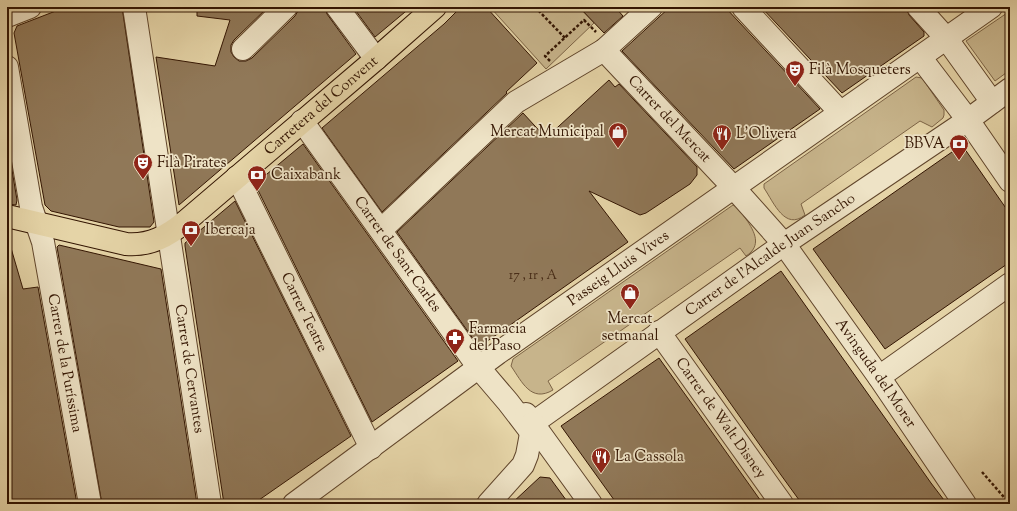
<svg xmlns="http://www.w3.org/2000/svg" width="1017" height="511" font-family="'Sorts Mill Goudy',serif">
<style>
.green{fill:#c7b48b;stroke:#7d6446}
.building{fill:#907858;stroke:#331502}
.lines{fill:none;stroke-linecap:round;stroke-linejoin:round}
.minor-casing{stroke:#60452b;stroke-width:24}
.major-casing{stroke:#331502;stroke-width:24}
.path{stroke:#331502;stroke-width:2.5;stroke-dasharray:3 2;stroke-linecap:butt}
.minor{stroke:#eee3c6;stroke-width:22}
.major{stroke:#e5d4a7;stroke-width:22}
.labels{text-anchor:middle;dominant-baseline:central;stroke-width:3.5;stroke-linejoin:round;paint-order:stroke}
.number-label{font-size:13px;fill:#4a2e18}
.poi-label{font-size:15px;fill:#331502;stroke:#eee3c6;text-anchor:start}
.street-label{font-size:15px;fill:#331502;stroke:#eee3c6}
</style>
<rect width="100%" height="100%" fill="#e5d4a7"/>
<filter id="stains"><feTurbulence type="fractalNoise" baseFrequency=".005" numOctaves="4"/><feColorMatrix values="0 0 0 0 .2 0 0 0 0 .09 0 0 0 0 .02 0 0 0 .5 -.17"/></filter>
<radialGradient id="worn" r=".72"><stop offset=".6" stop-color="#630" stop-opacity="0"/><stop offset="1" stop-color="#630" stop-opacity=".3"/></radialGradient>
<!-- green -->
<g class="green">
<path d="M490,7h89l15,16 -48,46z"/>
<path d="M1010,11v59l-15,11 -29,-40z"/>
<path d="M916,77l6,1 22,32v5l-1,3 -11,9 -12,-6 -119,83 4,11c-20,16 -31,-12 -41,-27v-4z"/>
<path d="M733,205c7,3 9,9 13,14 9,13 16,27 0,37l-6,-8 -192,133 5,9c-22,13 -31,-8 -42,-24l2,-7z"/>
</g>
<!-- building -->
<g class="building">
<path d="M66,7h56l32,215 -4,5h-31l-68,-16 -6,-6 -31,-172 3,-7z"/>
<path d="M197,7h71l-34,33 -3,5v7l3,5 5,4h7l6,-3 43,-42 3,-5v-4h27l2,7 29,40 -177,151 -23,-148 59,9 15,-46 -33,-4z"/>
<path d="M353,7h58l-36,30z"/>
<path d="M461,7h25l51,56 -31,29 1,1 -125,119 -60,-84 122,-104z"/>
<path d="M579,7h36l8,9 -19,17z"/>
<path d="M670,7h55l95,102 -86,60 -112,-118z"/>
<path d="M761,7h145l3,8 15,17v4l-82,57z"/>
<path d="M609,80l6,7 4,-3 78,83v8l-7,9 -44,29 -6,2 -51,-24 39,51 -149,105 -82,-115 126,-119 23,25z"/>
<path d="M303,144l155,217 -86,61 -117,-238z"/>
<path d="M962,145l48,69v48l-125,87 -72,-100z"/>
<path d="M7,152h2l8,48 -1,5 -9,-1z"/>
<path d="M235,201l116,235 -92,64 -22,4h-13l-39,-258v-3z"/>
<path d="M59,245l102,24 36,235h-95l-45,-257z"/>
<path d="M7,248h4l12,41 15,-2 39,217h-70z"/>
<path d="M781,271l150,212 16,21h-145l-21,-29 -96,-136z"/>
<path d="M659,358l33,46 71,100h-146l-56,-78z"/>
<path d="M540,477l10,1 19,26h-58z"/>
</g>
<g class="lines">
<!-- minor casing -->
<g class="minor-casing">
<g id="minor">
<path id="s1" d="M134,7l76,497"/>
<path d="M337,7l39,52"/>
<path d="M743,7l97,105"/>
<path d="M918,7l28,31 46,64"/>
<path d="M7,16l23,-9"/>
<path d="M243,49l43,-42"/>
<path id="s2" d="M604,50l130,138 50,56 95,133 86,127"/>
<path d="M920,57l48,63 42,61"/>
<path id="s3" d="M7,67l24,140 12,35 47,262"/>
<path id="s4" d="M302,121l177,247 29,34 23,30"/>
<path id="s5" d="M237,177l134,271"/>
<path d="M381,230l135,-128 88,-52 47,-43"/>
<path id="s6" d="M659,332l123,172"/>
<path d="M879,377l131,-93"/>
<path d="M526,414l65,90"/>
<path id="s7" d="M533,423l251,-179 184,-124 42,-31"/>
<path id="s8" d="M294,504l204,-151 493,-346"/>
<path d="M488,504l35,-39 4,-10 6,-32"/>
</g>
</g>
<!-- major casing -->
<g class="major-casing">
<g id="major">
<path id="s9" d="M7,216l119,28c24,2 42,-8 60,-23l190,-162 59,-52"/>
</g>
</g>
<!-- path -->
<g class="path">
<path d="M535,7l30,31"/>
<path d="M550,61l-5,-5 39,-36 12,12"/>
<path d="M982,472l28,32"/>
</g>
<!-- minor -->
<use href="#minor" class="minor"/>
<!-- major -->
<use href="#major" class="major"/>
</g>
<!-- icons -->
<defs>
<g id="theatre-pin" transform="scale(1)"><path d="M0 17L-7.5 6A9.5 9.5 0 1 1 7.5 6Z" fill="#8f2418" stroke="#eee3c6"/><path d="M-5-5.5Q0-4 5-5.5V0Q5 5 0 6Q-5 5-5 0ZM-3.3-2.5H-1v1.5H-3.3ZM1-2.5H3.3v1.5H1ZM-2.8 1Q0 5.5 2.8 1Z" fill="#fff"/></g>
<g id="shop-pin" transform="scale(1)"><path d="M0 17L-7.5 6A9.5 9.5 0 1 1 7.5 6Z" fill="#8f2418" stroke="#eee3c6"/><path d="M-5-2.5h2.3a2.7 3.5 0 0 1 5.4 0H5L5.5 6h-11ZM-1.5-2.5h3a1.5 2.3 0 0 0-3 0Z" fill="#fff"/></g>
<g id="restaurant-pin" transform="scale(1)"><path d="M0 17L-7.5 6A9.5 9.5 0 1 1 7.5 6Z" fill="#8f2418" stroke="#eee3c6"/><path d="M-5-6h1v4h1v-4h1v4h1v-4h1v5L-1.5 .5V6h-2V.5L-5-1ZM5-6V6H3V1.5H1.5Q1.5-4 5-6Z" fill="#fff"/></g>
<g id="bank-pin" transform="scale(1)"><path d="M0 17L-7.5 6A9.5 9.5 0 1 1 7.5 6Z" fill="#8f2418" stroke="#eee3c6"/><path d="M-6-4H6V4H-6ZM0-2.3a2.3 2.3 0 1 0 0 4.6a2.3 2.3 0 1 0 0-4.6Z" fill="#fff"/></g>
<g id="pharmacy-pin" transform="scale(1)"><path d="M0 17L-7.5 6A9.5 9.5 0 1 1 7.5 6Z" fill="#8f2418" stroke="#eee3c6"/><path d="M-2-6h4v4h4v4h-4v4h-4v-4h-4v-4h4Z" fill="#fff"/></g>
</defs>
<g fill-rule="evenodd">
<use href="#theatre-pin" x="795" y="70"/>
<use href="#shop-pin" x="618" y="132"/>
<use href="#restaurant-pin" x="722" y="134"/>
<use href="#bank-pin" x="959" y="144"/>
<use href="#theatre-pin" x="143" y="163"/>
<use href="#bank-pin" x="257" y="175"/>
<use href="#bank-pin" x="191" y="230"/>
<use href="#shop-pin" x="630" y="293"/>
<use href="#pharmacy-pin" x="455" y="338"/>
<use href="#restaurant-pin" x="601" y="457"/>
</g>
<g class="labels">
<!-- number labels -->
<g class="number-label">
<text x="533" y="276">17 , 1r , A</text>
</g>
<!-- poi labels -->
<g class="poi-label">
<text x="809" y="70">Filà Mosqueters</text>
<text x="604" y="132" text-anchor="end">Mercat Municipal</text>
<text x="736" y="134">L'Olivera</text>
<text x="945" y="144" text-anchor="end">BBVA</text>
<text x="157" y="163">Filà Pirates</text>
<text x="271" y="175">Caixabank</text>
<text x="205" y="230">Ibercaja</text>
<text x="630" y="319" text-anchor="middle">Mercat<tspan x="630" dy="17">setmanal</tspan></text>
<text x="469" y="329">Farmacia<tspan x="469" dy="17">del Paso</tspan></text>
<text x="615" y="457">La Cassola</text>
</g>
<!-- street labels -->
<g class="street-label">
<text stroke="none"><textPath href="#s9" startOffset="366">Carretera del Convent</textPath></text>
<text stroke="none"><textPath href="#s2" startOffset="95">Carrer del Mercat</textPath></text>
<text stroke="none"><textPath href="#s4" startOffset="164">Carrer de Sant Carles</textPath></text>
<text stroke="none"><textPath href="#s7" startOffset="291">Carrer de l'Alcalde Juan Sancho</textPath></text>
<text stroke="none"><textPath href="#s8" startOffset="401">Passeig Lluis Vives</textPath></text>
<text stroke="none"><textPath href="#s5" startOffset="151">Carrer Teatre</textPath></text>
<text stroke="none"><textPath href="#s3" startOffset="302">Carrer de la Puríssima</textPath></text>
<text stroke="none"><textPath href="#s1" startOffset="366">Carrer de Cervantes</textPath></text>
<text stroke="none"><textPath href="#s2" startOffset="423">Avinguda del Morer</textPath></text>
<text stroke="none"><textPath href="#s6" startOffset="106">Carrer de Walt Disney</textPath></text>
</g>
</g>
<!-- margin -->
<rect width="1017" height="511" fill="none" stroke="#e5d4a7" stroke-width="24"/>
<rect x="8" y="8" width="1001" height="495" fill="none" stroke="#331502" stroke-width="2"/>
<rect x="12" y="12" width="993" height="487" fill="none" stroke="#331502"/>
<rect width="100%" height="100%" filter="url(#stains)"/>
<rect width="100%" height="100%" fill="url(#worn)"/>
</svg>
